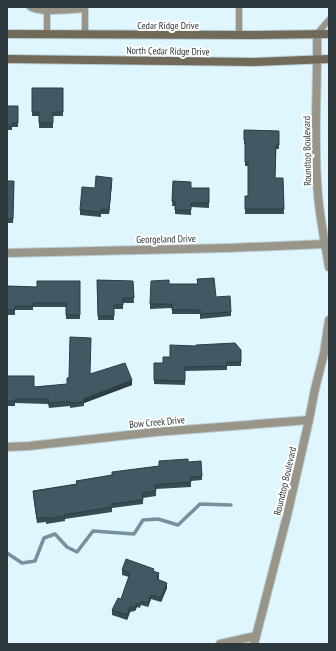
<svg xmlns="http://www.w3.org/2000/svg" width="336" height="651" font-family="'PT Sans Narrow',sans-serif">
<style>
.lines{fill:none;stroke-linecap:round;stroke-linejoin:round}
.stream{stroke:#75919b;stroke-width:3.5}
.service-casing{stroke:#bbd0d8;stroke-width:8}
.minor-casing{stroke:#bbd0d8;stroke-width:10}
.secondary-casing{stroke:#bbd0d8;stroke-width:10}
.service{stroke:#9a9589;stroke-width:6}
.minor{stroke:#9a9589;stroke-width:8}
.secondary{stroke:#716a58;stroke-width:8}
.wall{fill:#374d55}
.shaded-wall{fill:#2d3e45}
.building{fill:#405963;stroke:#2d3e45}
.labels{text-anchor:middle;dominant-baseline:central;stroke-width:4;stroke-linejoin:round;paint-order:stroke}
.street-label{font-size:10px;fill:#2c383c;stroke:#fff}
</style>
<rect width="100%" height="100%" fill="#dff6ff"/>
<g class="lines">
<!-- stream -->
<path class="stream" d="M7,553l15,10 13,-2 9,-23 11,-4 12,13 10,5 16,-21 41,3 9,-14 15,-1 20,6 22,-21 31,1"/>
<!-- service casing -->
<g class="service-casing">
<g id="service">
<path d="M30,7c8,7 43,3 55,2v25"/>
<path d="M239,7v28"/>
<path d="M47,11v23"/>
<path d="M317,34l12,-14"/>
</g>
</g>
<!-- minor casing -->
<g class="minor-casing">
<g id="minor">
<path d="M317,34c1,54 -4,107 1,161 2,24 7,48 11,72"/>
<path d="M7,253l221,-5 97,-4"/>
<path d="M7,447l22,-1 127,-14 153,-12"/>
<path d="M220,644l36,-8"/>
<path d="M254,644l33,-128 22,-96 6,-31 9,-36 5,-33"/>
</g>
</g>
<!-- secondary casing -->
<g class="secondary-casing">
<g id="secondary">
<path d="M7,34l244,1 78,-1"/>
<path d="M7,59l247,3 75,-3"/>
</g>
</g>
<!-- service -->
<use href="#service" class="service"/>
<!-- minor -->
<use href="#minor" class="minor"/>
<!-- secondary -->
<use href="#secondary" class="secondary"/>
</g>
<!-- wall -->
<g class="wall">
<path d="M32,88h31v28h-10v12h-14v-12h-7z"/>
<path d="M7,106h11v21h-6v3h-5z"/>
<path d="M244,130l35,1v18h-3l-1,29h8l1,36h-39v-18h3v-30h-3v-22h-1z"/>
<path d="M7,181h7l-1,42h-6z"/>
<path d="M173,181l18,7h18v20l-18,-1v8l-16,-1v-8h-3z"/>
<path d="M112,182l-3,32h-8v3l-21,-2v-5l15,-22z"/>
<path d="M197,279l34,33v4l-31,3v-5h-28v-6l-22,1v-5l19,-20h28z"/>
<path d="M97,280l36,1 1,22h-11v6h-9v11h-16z"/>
<path d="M80,281v38h-14v-12h-33v3h-18v5h-8v-29l30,1z"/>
<path d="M7,349v27l27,11 33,-3v-6l23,-4 42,11 -48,18v3l-14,2v-2l-21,2 -1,-4 -33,-1v3h-8z"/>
<path d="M241,350v16h-14v4l-42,1v14l-31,-1v-21h9z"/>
<path d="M159,461l29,1 14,14v4l-11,1v6l-35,2v7l-13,2v6l-31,4v4l-47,7v2l-19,3v-2l-9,1 -4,-28v-4l43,-7v-3l36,-6 47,-9z"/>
<path d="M122,570l32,1 5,6 -1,3 9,8 -6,14 -10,-3 -3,8 -7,-2 -1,3 -3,-1 -2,4 -5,1 -3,8 -15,-5v-5l9,-11 8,-22 -7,-2z"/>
</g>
<!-- shaded-wall -->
<g class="shaded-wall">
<path d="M112,178v4l-3,32v-4z"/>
<path d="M132,380v5l-48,18v-4z"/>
<path d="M159,573v4l-2,7v-5z"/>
<path d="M167,583v5l-6,14v-4z"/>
<path d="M151,595v4l-3,8v-4z"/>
<path d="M137,603v4l-2,4v-4z"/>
<path d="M130,607v5l-3,8v-5z"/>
</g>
<!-- building -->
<g class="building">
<path d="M32,88h31v24h-10v11h-14v-11h-7z"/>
<path d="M7,106h11v17h-6v3h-5z"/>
<path d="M244,130l35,1v14h-3l-1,33h8l1,31h-39v-13h3v-34h-3v-22h-1z"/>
<path d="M96,176l16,2 -3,32 -8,-1v3l-21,-2 2,-23 13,1z"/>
<path d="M7,181h7l-1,38h-6z"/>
<path d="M173,181l18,1v6h18v15h-18v7h-16v-9h-3z"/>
<path d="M214,278l2,19 14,-1 1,16 -31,2v-4h-28v-6h-22l1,-23 18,-1v4h29l-1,-5z"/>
<path d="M97,280l36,1 1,17h-11v7h-9v11h-16z"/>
<path d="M37,281h43v34h-14v-12h-33v3h-18v4h-8v-24l30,1z"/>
<path d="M70,337l21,1 -1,36 35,-11 7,17 -48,19v3l-14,1v-2l-21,2 -1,-4h-33v2h-8v-52v27h27v11l33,-3v-6h2z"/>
<path d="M235,343l6,7v12h-14v4l-42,1v14l-31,-1v-17h9v-6h7v-12l26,1v-1z"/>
<path d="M188,459v3l13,-1 1,15 -12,1 1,5 -36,3 1,6 -14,2 1,7 -31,4v3l-48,8 1,1 -19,3v-2l-9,2 -4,-28 44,-7 -1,-3 36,-6v-3l47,-6v-5z"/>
<path d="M126,559l28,10 -1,2 6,2 -2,6 10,4 -6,15 -10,-3 -3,8 -7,-2 -1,3 -3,-1 -2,4h-5l-3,8 -15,-5 6,-12 3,1 9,-26 -8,-3z"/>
</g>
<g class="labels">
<!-- street labels -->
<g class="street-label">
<text x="168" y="25">Cedar Ridge Drive</text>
<text transform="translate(168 51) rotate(1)">North Cedar Ridge Drive</text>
<text transform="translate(307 151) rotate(-91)">Roundtop Boulevard</text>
<text transform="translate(166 239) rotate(-1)">Georgeland Drive</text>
<text transform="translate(157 422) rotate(-5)">Bow Creek Drive</text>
<text transform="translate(285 481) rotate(-77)">Roundtop Boulevard</text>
</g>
</g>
<!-- border -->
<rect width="336" height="651" fill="none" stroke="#2c383c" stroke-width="16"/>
</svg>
